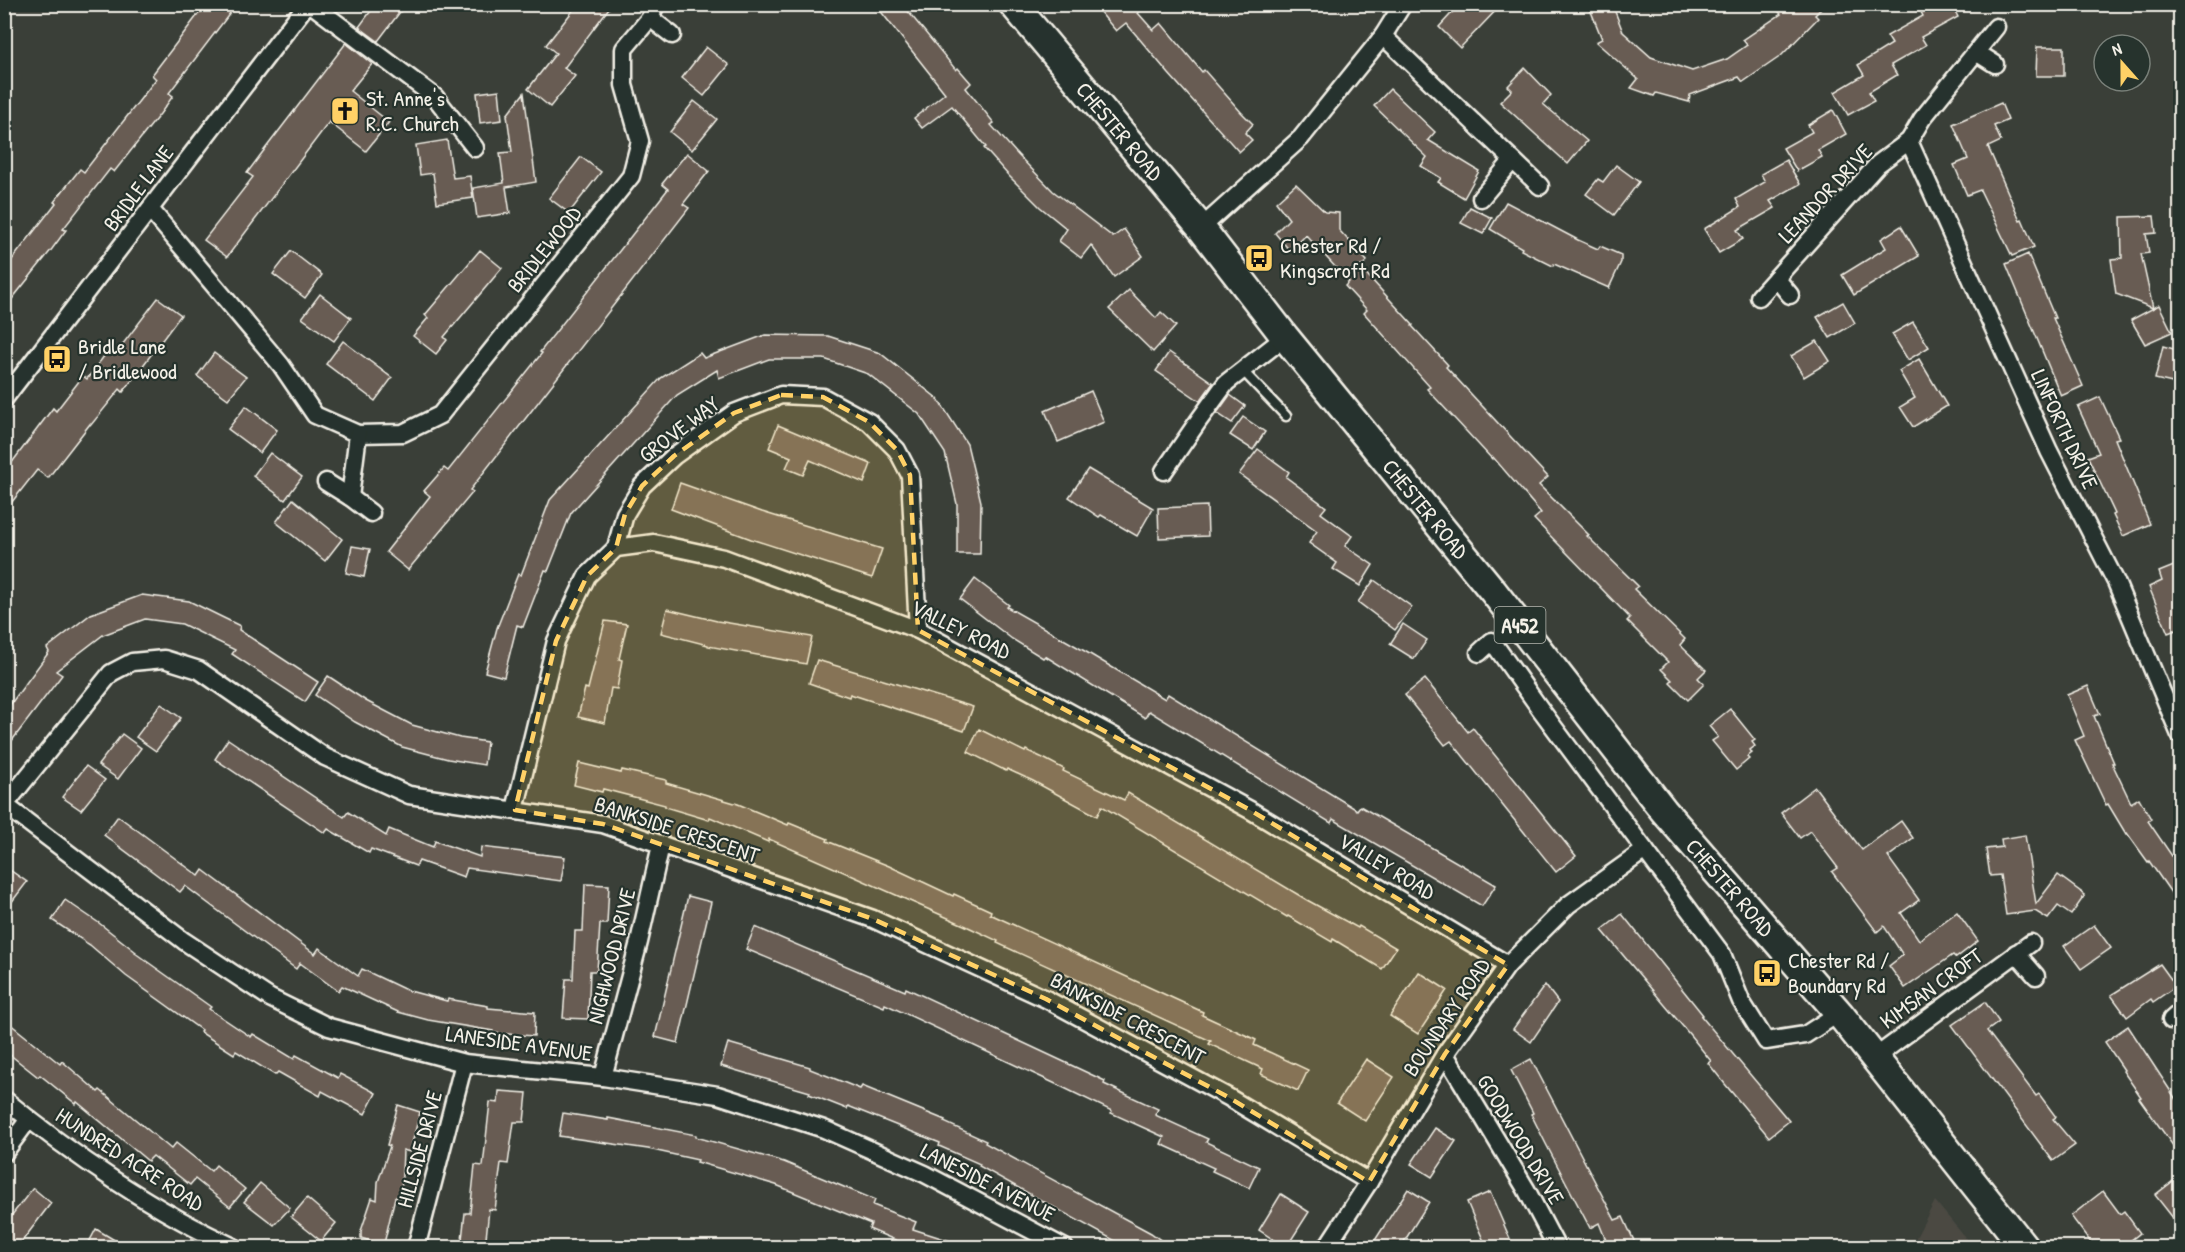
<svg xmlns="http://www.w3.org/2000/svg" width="2185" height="1252" font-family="'Patrick Hand',sans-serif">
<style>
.built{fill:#4b4a43}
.building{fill:#675b52;stroke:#f4f1e8;stroke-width:1.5}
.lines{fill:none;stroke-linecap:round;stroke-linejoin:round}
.service-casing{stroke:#f4f1e8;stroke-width:13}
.minor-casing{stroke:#f4f1e8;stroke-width:21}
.trunk-casing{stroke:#f4f1e8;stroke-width:32}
.service{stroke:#26332d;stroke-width:8}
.minor{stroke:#26332d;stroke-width:16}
.trunk{stroke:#26332d;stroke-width:27}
.marked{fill:#ffd166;fill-opacity:0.2;stroke:#ffd166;stroke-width:4.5;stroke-dasharray:12 8;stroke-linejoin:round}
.labels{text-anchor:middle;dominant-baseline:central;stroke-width:4.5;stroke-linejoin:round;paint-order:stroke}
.shield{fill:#26332d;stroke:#b6b8b0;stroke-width:1.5}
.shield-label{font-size:21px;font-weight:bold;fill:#f4f1e8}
.poi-label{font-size:22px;fill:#f4f1e8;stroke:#26332d;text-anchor:start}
.street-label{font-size:22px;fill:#f4f1e8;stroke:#26332d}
</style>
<rect width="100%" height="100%" fill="#3a3f38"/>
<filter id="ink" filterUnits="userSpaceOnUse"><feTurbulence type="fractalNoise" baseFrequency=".0167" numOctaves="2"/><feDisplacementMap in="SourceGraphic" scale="12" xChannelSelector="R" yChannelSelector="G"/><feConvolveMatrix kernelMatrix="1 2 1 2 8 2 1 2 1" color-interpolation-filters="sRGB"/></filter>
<g filter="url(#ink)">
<!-- built -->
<path class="built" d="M1935,1201l38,46h-62z"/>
<!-- building -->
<g class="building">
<path d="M206,4h31l-68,89 4,3 -13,18 -46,58 -4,-3 -47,60 3,1 -14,19 -48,60v-39l52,-67 -2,-1 26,-33 4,3 72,-93 -4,-4z"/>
<path d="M376,4h30l-28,37 -19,-14z"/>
<path d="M578,4h34l-48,64 11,8 -25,31 -22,-18 28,-36 -10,-8z"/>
<path d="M875,4h27l54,66 2,-2 13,15 -5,5 28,35 -3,2 27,30 35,36 60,46 11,-8 19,27 -29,21 -23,-32 -10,13 -22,-17 8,-12 -27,-22 -32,-32 -24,-27 2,-1 -34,-41 -30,22 -8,-10 31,-25z"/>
<path d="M1093,4h55l-10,9 15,17 8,-7 41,49 2,-2 37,42 12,12 -8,9 7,7 -13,12 -70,-78 -43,-51 -10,8z"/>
<path d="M1460,4h42l-42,44 -21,-21z"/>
<path d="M1588,4h24l11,28 28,25 41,14 35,-12 20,-14 -4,-5 38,-26 -9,-10h54l-11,11 3,3 -37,38 -38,26 -4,-5 -49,18 -1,7 -33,-9 -2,3 -23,-8 7,-9 -42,-37 6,-3z"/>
<path d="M1917,4h34l7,13 -37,20 5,8 -35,20 6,10 -28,17 5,9 -26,14 -13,-23 29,-17 -6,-10 34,-21 -5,-8 36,-20z"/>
<path d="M346,43l26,21 -22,27 39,31 -23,29 -37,-29 -102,135 -23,-17 49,-63 -6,-4 15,-20z"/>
<path d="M706,47l23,18 -25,31 -22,-18z"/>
<path d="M2037,47h27v29h-28z"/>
<path d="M1525,68l26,27 -8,9 44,37 -19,23 -68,-62 12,-12 -4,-4z"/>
<path d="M1390,89l45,43 -7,8 51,31 -15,27 -26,-16 3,-4 -20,-12 6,-9 -53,-51z"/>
<path d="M499,90l3,30 -22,3 -3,-30z"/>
<path d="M524,93l12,89 -30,5 4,26 -33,5 -4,-30 31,-5 -4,-30 12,-1 -5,-37z"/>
<path d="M694,101l23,18 -25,31 -22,-18z"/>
<path d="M2001,103l7,17 -14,6 7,15 -13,6 32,73 2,-1 12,28 -22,9 -32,-66 -13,5 -13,-30 14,-6 -15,-35z"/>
<path d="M1833,110l13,24 -28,16 4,7 -25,14 -14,-23 29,-16 -4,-7z"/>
<path d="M447,140l6,38 17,-2 3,22 -36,5 -4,-30 -13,2 -4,-30z"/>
<path d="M687,153l22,18 -26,33 6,4 -219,282 3,2 -65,78 -22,-18 44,-56 -6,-5 20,-23 4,3 94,-118 -2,-1 128,-163 -6,-5z"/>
<path d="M581,157l20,15 -32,41 -20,-15z"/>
<path d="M1786,160l14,24 -30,17 5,7 -38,22 6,9 -24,14 -15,-24 36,-22 -4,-8 29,-17 -4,-8z"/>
<path d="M1616,165l23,17 -25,33 -28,-21 12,-15 5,3z"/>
<path d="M1296,184l29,28 14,1v17l28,31 -7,6 53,58 -1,1 36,39 -2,2 102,110 -9,8 50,50 -2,1 51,50 -4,3 51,50 -5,6 26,25 -8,8 6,6 -16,16 -18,-18 2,-2 -11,-11 7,-7 -41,-41 3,-3 -96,-99 7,-6 -48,-56 -1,2 -65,-70 3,-2 -66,-74 3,-3 -22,-24 4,-4 -43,-47 -16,16 -15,-18 14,-14 -13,-17z"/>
<path d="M1506,202l72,38 20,9 2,-3 21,9v7l-12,26 -55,-24 -1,2 -32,-16 1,-2 -32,-19z"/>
<path d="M1470,207l22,11 -9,16 -22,-11z"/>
<path d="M2154,216l2,17 -10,1 3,19 -8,1 12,54 -37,-14 -5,-35 11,-1 -1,-41z"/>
<path d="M1901,226l18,30 -65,39 -12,-20 44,-27 -5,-9z"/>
<path d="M480,250l22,18 -58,69 3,3 -11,14 -23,-18 15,-18 -3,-3z"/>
<path d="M291,251l31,24 -17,23 -32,-24z"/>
<path d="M2028,254l27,64h-2l30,68 -22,10 -55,-132z"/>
<path d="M1129,290l27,28 5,-6 15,14 -23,26 -44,-43z"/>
<path d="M320,294l31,24 -17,23 -32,-23z"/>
<path d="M158,298l23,17 -58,77 -3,-3 -29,36 -1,-1 -42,54 -11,-8 -33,42v-39l49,-65 3,3 27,-35 4,3 23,-31 6,5z"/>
<path d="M1843,302l12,21 -25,15 -13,-21z"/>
<path d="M2159,305l13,27 -27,12 -14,-24z"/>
<path d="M1913,322l16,25 -21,13 -16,-26z"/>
<path d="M765,335l63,1 52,17 58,46 29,45 14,58 -1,52h-23v-50l-12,-51 -26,-39 -51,-40 -44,-15h-55l-50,19 -2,-8 -40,25 -106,118 -23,58 -3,-1 -22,57 -6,-2 -13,52 -19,-5 12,-44 21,-54 3,1 29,-75 111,-122 39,-25 4,5z"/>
<path d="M343,341l49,37 -17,23 -49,-37z"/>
<path d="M1817,341l13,20 -26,16 -13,-21z"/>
<path d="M2163,346l18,5v34l-26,-6z"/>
<path d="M1169,352l44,31 -13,18 -44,-30z"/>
<path d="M214,353l32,24 -18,22 -31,-23z"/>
<path d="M1919,359l28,47 -34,21 -13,-20 15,-9 -16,-27z"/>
<path d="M1091,391l13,31 -46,20 -13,-31z"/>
<path d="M1230,395l15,11 -13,17 -15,-10z"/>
<path d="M2100,397l19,41 -4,1 35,85 -27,12 -10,-21 2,-1 -27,-57 11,-4 -21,-46z"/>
<path d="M246,406l31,24 -17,23 -32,-24z"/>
<path d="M1243,417l22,15 -12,18 -23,-15z"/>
<path d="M778,425l93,39 -7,19 -54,-23 -7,15 -17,-7 5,-11 -22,-9z"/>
<path d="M1258,449l31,23 -3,5 40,30 -5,6 31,23 -7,10 28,19 -13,21 -27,-17 4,-6 -28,-20 8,-12 -78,-57z"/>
<path d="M270,453l32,24 -17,23 -32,-24z"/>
<path d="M1088,469l65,39 -16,28 -36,-21 -2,2 -30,-20z"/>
<path d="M680,483l82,29 120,37 -10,29 -121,-39 -80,-30z"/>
<path d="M293,499l49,40 -17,22 -49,-39z"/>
<path d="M1207,506l1,30 -49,2 -1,-30z"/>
<path d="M352,546l18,3 -6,28 -18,-4z"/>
<path d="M2181,563v65l-13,5 -19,-46 13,-6 -3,-9z"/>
<path d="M975,579l34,26 -2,2 81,46 77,46 3,-5 189,116 3,-4 136,79 -14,21 -149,-87 -2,4 -182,-112 -4,7 -100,-62 -2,2 -31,-19 -52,-40z"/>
<path d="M1374,580l38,27 -17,23 -37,-28z"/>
<path d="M142,595l47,6 51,25 -1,4 79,52 -13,20 -73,-48 3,-4 -53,-26 -37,-5 -42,16 -47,36 6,4 -58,76v-38l45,-61 -2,-4 44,-34z"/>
<path d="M667,609l50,12 95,16 -6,27 -98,-18v-1l-47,-12z"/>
<path d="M605,621l22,3 -8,35 3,1 -5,29 -6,-1 -6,35 -27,-6 7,-29 3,1z"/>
<path d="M1403,624l24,16 -13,19 -24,-15z"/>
<path d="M817,660l156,47 -9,24 -114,-37 -1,3 -40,-14z"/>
<path d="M328,676l38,25 46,24 48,13 27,4 -3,23 -36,-6 -46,-12 -47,-25 -40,-27z"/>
<path d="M1425,679l43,53 5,-4 103,128 -20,16 -105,-131 -6,4 -40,-50z"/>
<path d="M2088,686l12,28 -6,2 20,47h-2l19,40 8,-5 12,21 -3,2 26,38 7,-5v53l-32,-46 -1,1 -21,-29 -1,1 -18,-30 -2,1 -31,-65 9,-4 -17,-41z"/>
<path d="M161,704l20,14 -25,33 -20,-14z"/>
<path d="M1730,709l25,31 -3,2 3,4 -5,4 2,3 -5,4 2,2 -13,11 -24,-29 6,-4 -9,-11z"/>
<path d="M979,729l46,23 1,-2 19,9 19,10 -1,2 61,29 4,-7 179,107 51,28 1,-2 37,22 -14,21 -49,-30 -1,3 -44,-26 -1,1 -185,-111 -5,10 -64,-35 -26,-12 -1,2 -38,-19z"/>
<path d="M122,734l19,14 -23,31 -20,-14z"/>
<path d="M228,739l116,78 4,-5 38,24 3,-7 44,18 2,-6 45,16 1,-10 84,10 -4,24 -94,-13 -3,9 -45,-16 -3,5 -45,-17 -2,4 -41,-24 -3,4 -110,-74z"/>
<path d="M579,763l42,10 1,-3 44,10v3l72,21 50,21 1,-2 39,16 -1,2 62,25 64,30 1,-2 37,17 -1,3 213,98 -1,3 54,25 -2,5 54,25 -10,21 -37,-17 2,-5 -54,-25 2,-3 -214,-98 1,-2 -34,-16 -195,-86 -1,3 -58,-25 -1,3 -44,-13v-2l-62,-16 -1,3 -28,-7z"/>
<path d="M86,766l19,14 -24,30 -19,-13z"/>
<path d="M1815,787l47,63 39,-29 12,17 -25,19 31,43 -18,13 18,27 38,-28 21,29 -22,17 -3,-3 -48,33 -16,-22 14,-11 -19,-29 -7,6 -45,-60 6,-4 -28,-37 -10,7 -19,-25z"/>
<path d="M118,816l81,60 4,-6 112,84 4,-6 39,28 4,-7 44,21 41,11 1,-2 40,7v2l47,4 -1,24 -41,-3v-2l-65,-11 -30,-8 -56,-26 -4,5 -38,-28 -4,6 -111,-83 -5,6 -76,-57z"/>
<path d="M2025,835l11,69 22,-29 27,20 -14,20 -13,-9 -10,13 -13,-8 -29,4 -6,-40 -10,1 -4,-27 16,-2 -1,-8z"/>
<path d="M4,866l23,16 -23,30z"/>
<path d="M585,884l24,1 -2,39h-7l-3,47h-7l-2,48 -25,-1 3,-39h7l2,-48h8z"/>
<path d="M688,896l23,6 -33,141 -23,-6z"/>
<path d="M65,900l34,23 37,29 -1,1 76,54 -2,2 42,28 2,-3 41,25 2,-4 42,23 2,-4 36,19 -11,21 -43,-23 -2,5 -42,-24 -3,3 -39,-24 -2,3 -34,-22 1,-2 -75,-54 -36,-31 -38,-25z"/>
<path d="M1622,914l81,101 -2,1 88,105 -20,16 -40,-48 -21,-26 3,-2 -21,-26 -88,-105z"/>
<path d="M2094,925l17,23 -30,21 -17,-23z"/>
<path d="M755,927l150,64 1,-3 199,93 -1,3 54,25 -3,6 53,24 -2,3 53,25 -10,21 -37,-17 2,-3 -53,-24 3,-7 -53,-24 1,-2 -54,-26 -173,-81 -1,3 -138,-58z"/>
<path d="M2160,964l16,22 -23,16 -2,-3 -24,18 -16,-22z"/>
<path d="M1419,972l28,18 -29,44 -28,-18z"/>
<path d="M1545,985l13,17 -27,40 -18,-13z"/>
<path d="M1985,1002l14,20 -12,9 49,65 3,-2 17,23 -3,2 22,26 -22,16 -101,-136z"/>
<path d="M4,1019l56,45 2,-3 36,31 2,-2 71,59 5,-6 35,28 5,-6 29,24 -15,18 -35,-28 -5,6 -37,-29 -5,5 -71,-59 -1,2 -36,-29 -2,2 -34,-27z"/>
<path d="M2128,1026l53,81v50l-42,-59 2,-1 -18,-26 1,-1 -19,-28z"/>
<path d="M728,1043l82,24v2l28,11 22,9 2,-3 83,34 -1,2 42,19 -1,2 166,90 20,15h-43l-149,-82 1,-2 -41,-18 1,-3 -92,-37 -1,3 -38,-15 1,-2 -89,-26z"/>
<path d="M1366,1059l28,18 -29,44 -28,-18z"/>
<path d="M1531,1059l84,161 8,-3 12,26 -11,5h-15l-10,-25 -9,5 -44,-84 -15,-30 2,-1 -22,-43z"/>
<path d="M499,1091l28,2 -3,29h-10l-6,42 -7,-1 -6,47 -6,-1 -4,39h-24l4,-35h5l5,-48 8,1 7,-64 8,1z"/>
<path d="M398,1105l22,7 -10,40 -7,-2 -2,48 -6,-1 -12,51h-3l-5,-1 1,-4 -15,-5v-7l11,-33 5,2 1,-18 12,-36 -3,-1z"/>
<path d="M563,1113l45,7v-2l88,17v2l88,25 91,38 -2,5 43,17 -3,7 47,15 -1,4h-45l-45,-19 2,-5 -95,-39 -79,-23 1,-2 -50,-11 -89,-13z"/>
<path d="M1435,1128l21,13 -24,36 -21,-13z"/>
<path d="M2181,1175v53l-26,-33z"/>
<path d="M260,1183l30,25 -16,17 -30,-23z"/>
<path d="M33,1188l18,15 -34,45h-13v-23z"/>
<path d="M1408,1189l21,13 -29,46h-30z"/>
<path d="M2103,1191l17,23 4,-3 16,22 -19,15h-26l-24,-32z"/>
<path d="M1490,1192l11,26 13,30h-27l-9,-20 -11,-26z"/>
<path d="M1281,1194l28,18 -23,36 -27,-18z"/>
<path d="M307,1198l29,25 -15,18 -30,-24z"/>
<path d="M96,1229l32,19h-42z"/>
</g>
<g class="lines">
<!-- service casing -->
<g class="service-casing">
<path id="service" d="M1242,370l44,46"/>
</g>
<!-- minor casing -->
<g class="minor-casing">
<g id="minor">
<path d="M311,4l124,93 40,51"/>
<path d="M650,18l22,17"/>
<path d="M1383,36l157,150"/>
<path d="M1976,52l19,12"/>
<path d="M1909,141l140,310 67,131 64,153"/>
<path d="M1481,198l31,-37"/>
<path d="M150,209l131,156 34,50 43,19 45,-1 37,-18 191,-239 9,-35 -16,-56v-36l26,-31 6,-14"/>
<path d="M1201,228l100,-90 82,-102 20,-32"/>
<path d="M1776,278l14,17"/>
<path d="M1759,297l119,-133 31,-23 13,-22 74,-92"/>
<path d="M4,399l303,-395"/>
<path d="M1164,471l35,-51 27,-37 59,-46"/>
<path d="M326,482l24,15 21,16"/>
<path d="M350,497l8,-63"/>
<path d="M616,548l9,-34 17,-28 32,-30 60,-43 47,-18 42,2 46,25 28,28 13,25 8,155"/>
<path d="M1479,653l13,-12 49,69 181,244 19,47 25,40 39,-6 34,-22"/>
<path d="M5,805l179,136 86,57 59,29 135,36 139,14 115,18 106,34 101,45 140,74"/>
<path d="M4,806l107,-133 21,-11 32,-3 35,11 126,87 84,38 194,29 270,95 173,80 182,98 141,85"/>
<path d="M515,810l41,-169 31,-65 29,-28 38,-5 70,15 194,72 332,180 258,155"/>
<path d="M2016,953l20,23"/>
<path d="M2171,1020l9,-8"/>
<path d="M1445,1054l81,135 31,59"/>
<path d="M1874,1058l157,-115"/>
<path d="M603,1077l36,-135 22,-97"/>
<path d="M4,1099c68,56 152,113 232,149"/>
<path d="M4,1153l25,-34"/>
<path d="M416,1248l48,-185"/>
<path d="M1326,1248l43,-66 76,-128 63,-89 60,-60 77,-55"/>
</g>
</g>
<!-- trunk casing -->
<g class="trunk-casing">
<g id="trunk">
<path id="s1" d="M1013,4l188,224 84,109 208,254 171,220 175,202 186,235"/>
</g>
</g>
<!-- service -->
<use href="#service" class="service"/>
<!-- minor -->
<use href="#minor" class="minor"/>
<!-- trunk -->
<use href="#trunk" class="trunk"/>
</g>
</g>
<!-- marked area -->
<path class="marked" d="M781,395l42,2 46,25 28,28 13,25 8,155 332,180 258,155 -63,89 -76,128 -141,-85 -182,-98 -173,-80 -270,-95 -88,-14 41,-169 31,-65 29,-28 9,-34 17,-28 32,-30 60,-43z"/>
<!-- icons -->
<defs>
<g id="church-square" transform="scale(1.5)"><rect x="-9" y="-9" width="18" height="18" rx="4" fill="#ffd166" stroke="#26332d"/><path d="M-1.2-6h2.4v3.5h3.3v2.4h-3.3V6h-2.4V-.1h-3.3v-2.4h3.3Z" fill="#111"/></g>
<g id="bus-square" transform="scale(1.5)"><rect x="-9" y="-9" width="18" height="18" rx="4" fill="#ffd166" stroke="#26332d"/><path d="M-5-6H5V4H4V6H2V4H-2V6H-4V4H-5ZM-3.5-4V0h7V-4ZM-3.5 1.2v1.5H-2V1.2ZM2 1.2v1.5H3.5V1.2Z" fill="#111"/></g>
</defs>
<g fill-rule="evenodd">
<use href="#church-square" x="345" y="111"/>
<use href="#bus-square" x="1259" y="258"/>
<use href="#bus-square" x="57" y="359"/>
<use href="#bus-square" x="1767" y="973"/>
</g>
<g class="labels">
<!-- shield labels -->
<rect class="shield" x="1494.5" y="607" width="51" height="36" rx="4.5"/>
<g class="shield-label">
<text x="1520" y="625">A452</text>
</g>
<!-- poi labels -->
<g class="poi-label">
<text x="366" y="98">St. Anne's<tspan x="366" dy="25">R.C. Church</tspan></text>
<text x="1280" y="245">Chester Rd /<tspan x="1280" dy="25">Kingscroft Rd</tspan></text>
<text x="78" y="346">Bridle Lane<tspan x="78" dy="25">/ Bridlewood</tspan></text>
<text x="1788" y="960">Chester Rd /<tspan x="1788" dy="25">Boundary Rd</tspan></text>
</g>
<!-- street labels -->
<g class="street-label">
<text stroke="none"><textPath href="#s1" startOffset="166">CHESTER ROAD</textPath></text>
<text transform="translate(138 188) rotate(-53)">BRIDLE LANE</text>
<text transform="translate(1825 193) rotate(-47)">LEANDOR DRIVE</text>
<text transform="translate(544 249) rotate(-51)">BRIDLEWOOD</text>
<text transform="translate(679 429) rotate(-37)">GROVE WAY</text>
<text transform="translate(2065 429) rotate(65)">LINFORTH DRIVE</text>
<text stroke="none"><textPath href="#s1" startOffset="652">CHESTER ROAD</textPath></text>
<text transform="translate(961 629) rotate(26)">VALLEY ROAD</text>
<text transform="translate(677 829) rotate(18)">BANKSIDE CRESCENT</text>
<text transform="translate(1387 866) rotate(31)">VALLEY ROAD</text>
<text stroke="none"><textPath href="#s1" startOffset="1138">CHESTER ROAD</textPath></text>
<text transform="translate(611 956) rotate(-76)">NIGHWOOD DRIVE</text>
<text transform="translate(1931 988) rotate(-36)">KIMSAN CROFT</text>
<text transform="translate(1446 1017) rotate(-56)">BOUNDARY ROAD</text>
<text transform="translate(1128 1018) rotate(28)">BANKSIDE CRESCENT</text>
<text transform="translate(519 1043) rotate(8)">LANESIDE AVENUE</text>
<text transform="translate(1521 1139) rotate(59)">GOODWOOD DRIVE</text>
<text transform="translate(419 1149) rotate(-75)">HILLSIDE DRIVE</text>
<text transform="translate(130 1159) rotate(33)">HUNDRED ACRE ROAD</text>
<text transform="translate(988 1182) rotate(27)">LANESIDE AVENUE</text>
</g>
</g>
<!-- margin -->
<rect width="2185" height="1252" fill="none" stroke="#26332d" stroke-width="24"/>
<rect x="12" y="12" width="2161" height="1228" fill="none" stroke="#f4f1e8" stroke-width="2" filter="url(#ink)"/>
<!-- north arrow -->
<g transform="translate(2122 63) rotate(339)"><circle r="28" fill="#26332d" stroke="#787f78" stroke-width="1.5"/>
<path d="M0-4.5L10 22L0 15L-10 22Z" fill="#ffd166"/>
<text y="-9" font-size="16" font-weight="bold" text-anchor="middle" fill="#f4f1e8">N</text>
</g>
</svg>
